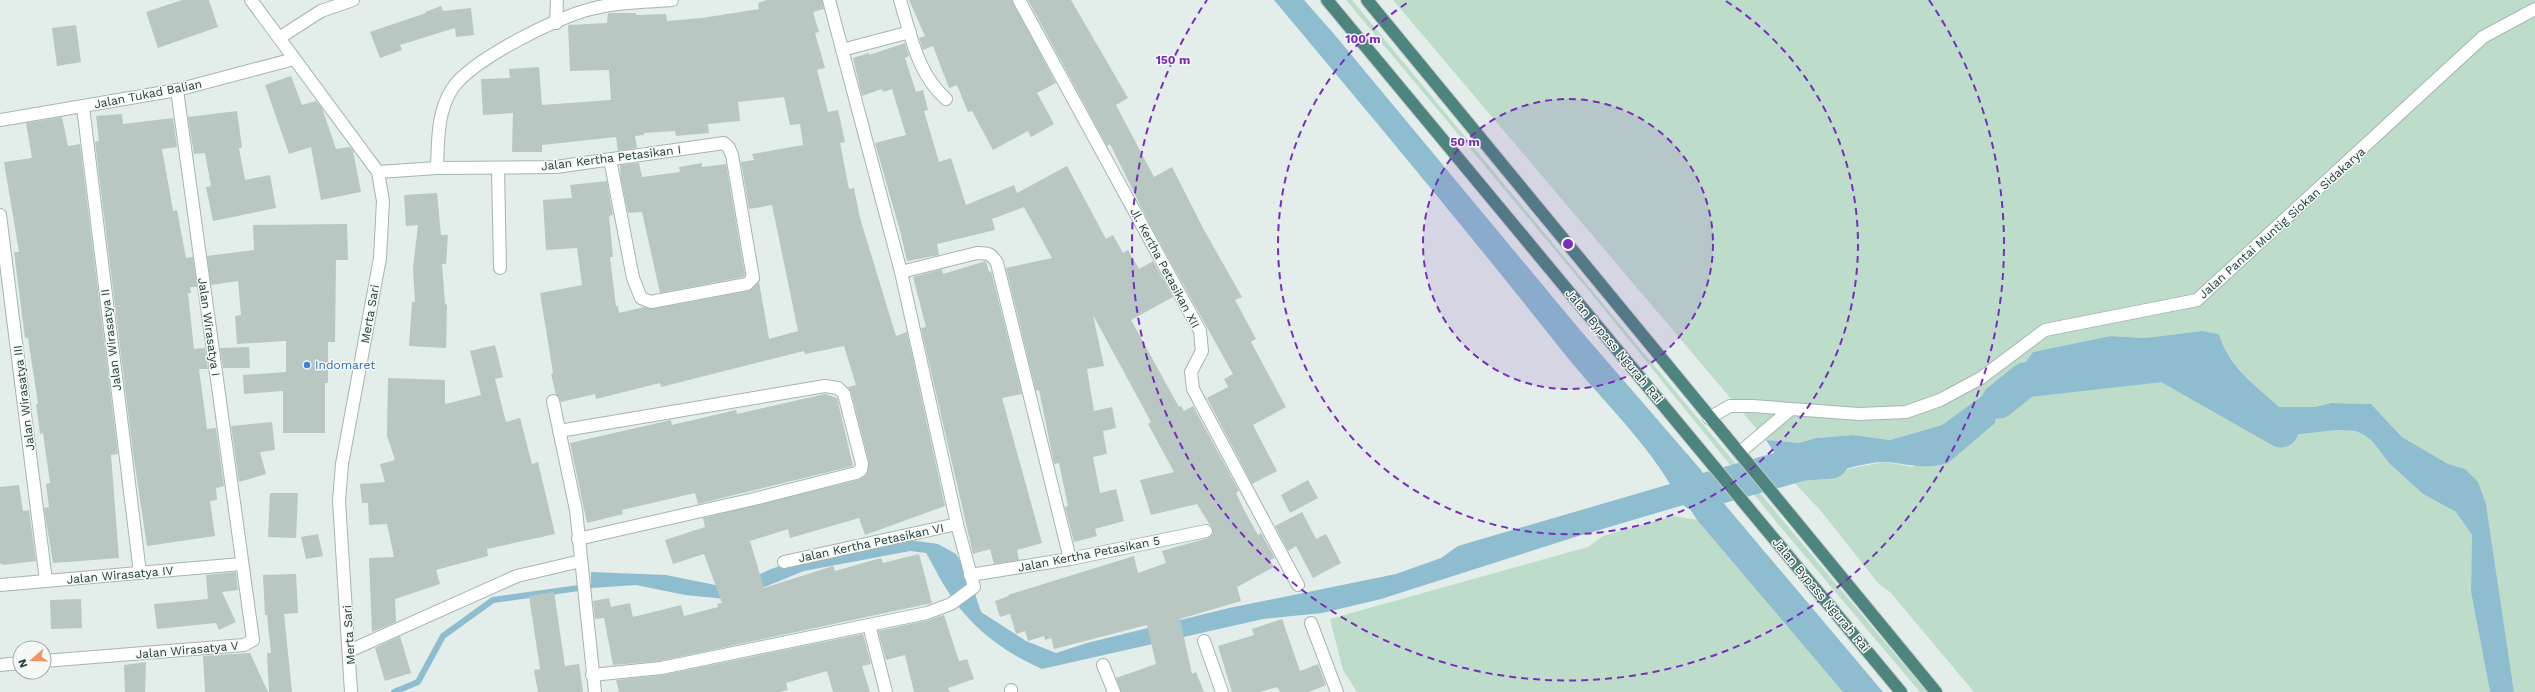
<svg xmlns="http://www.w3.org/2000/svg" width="2535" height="692" font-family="'Work Sans',sans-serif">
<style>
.green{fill:#bdddca}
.water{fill:#8ebdcf}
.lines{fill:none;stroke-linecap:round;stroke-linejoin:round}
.stream{stroke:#8ebdcf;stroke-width:6}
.river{stroke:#8ebdcf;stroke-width:35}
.building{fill:#b9c7c3}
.minor-casing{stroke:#a6b5b2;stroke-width:14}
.tertiary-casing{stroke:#a6b5b2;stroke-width:14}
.trunk-casing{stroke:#c1c9c8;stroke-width:14}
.minor{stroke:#fff;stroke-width:12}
.tertiary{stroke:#fff;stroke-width:12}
.trunk{stroke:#4d847e;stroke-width:12}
.ring{fill:none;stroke:#7b2cbf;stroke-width:2;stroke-dasharray:7 5}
.shop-dot{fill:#3f7fe0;stroke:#f4f9f7;stroke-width:1.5}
.labels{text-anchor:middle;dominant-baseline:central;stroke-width:3;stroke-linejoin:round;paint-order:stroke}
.street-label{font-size:12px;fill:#233d3a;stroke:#f4f9f7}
.shop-label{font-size:12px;fill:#366cbe;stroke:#f4f9f7;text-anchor:start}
.centre{fill:#7b2cbf;stroke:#f4f9f7;stroke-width:2}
.ring-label{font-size:12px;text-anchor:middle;font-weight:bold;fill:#7b2cbf;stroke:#f4f9f7;stroke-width:3;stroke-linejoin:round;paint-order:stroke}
</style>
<rect width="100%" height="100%" fill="#e3edea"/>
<!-- green -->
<g class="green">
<path d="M1346,0h6c191,231 381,463 575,692h-7l-142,-168 -188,-232z"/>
<path d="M1393,0h1142v692h-21l-28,-188 -21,-35 -17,-5 -46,-27 -31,-33 -40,-1 -16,4h-36c-25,-23 -49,-40 -60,-73l-17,-3 -57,7 -35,-2 -77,16 -10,14 -81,59 -52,15 -37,-5 -37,3 -17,5 -33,-3z"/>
<path d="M2195,366l17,8 7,7 33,41 24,14 60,-6 20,1 8,4 8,6 17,22 34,31 33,18 16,23 -1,57 19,100h-516l-83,-99 -13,-10 -57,-72 -30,-32 4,-7 8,-2 27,2 55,-10 27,5 83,-44 2,-8 22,-22 33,-24z"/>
<path d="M1674,516l23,4 146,172h-486l-14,-22 -13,-51 258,-72 15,-11z"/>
</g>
<!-- water -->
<g class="water">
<path d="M1274,0h30l30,34 246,296 121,140 20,30 162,192h-40l-146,-172 -10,-16 -115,34 -191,61 -59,14 -59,6 -221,50c-33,-14 -68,-39 -88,-69 -11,-14 -19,-32 -28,-47l-16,-2 -106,20 -64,26 -14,2 -41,-4 -49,-10 -45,3v-16l75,3 59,12 19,-5 27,-13 25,-8 114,-21 28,4 18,10 13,22 12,36 45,29 30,12 31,-10 142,-35 167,-34 45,-16 17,-12 212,-62c-29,-48 -72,-88 -107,-132 -94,-119 -191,-235 -289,-352z"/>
<path d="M2202,331l17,3c10,33 35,50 60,73h36l16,-4 40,1 31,33 46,27 17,5 13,13 8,22 28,188h-24l-19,-100 1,-57 -16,-23 -33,-18 -34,-31 -17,-22 -8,-6 -8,-4 -20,-1 -60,7 -24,-15 -33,-41 -7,-7 -17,-8 -143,3 -33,24 -22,22 -2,8 -47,40c-22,7 -40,1 -61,-1 -18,-1 -38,7 -55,9 -13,2 -25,-2 -37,1l-4,7 -25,-39 33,3 17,-5 37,-3 37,5 52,-15 81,-59 10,-14 77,-16 35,2z"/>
</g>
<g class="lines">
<!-- stream -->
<path class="stream" d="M394,692l24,-10 25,-46 50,-36 93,-13"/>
<!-- river -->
<g class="river">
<path d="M1999,401l26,-21 140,-16 116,66"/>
<path d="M1696,493l107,-30 28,-2"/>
</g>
</g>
<!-- building -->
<g class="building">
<path d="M182,0h27l9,27 -60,21 -12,-36z"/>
<path d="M767,0h55l2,9 -11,3 6,20 -4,1 10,35 -8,2 11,42 10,-2 7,32 -5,1 9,46 5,-1 6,30 36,118 11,-4 38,174 -80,29 -6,-17 -69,20 -2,-9 -38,12 14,47 69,-22 2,5 46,-13 2,5 36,-9 13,49 -272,58 -47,4 -9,-47 -9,1 -2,-18 16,-3 2,9 19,-4 3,14 48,-12 3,11 34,-9 -1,-3 5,-1 -18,-49 -31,10 -8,-24 40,-13 -2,-9 155,-38 9,-6 2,-12 -18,-70 -3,-5 8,-2 -12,-39 -39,8 -1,-3 -143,36 -1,-4 -64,16 -1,-5 -34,8 -5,-7 -5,-21 2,-1 -13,-80 42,-8 -5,-37 -31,2 -3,-50 29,-2 -2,-13 37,-4 6,34 -4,1 4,41h-3l6,49h2l1,7 25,-6 8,2 96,-18 11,-9 10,57 29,-8 -26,-126 -23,4 -8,-47 13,-2 -2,-6 51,-9 -3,-21 -10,1 -6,-28 -46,5 2,19 -32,3 1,9 -33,3 -1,-5 -31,2v2l-9,1 2,12 -19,3 -2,-14 -74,8v7h-30l1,-39 -30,2 -2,-36 29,-1 -1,-9 30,-2 3,38 69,-5 -2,-30 -39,1 -2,-46 39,-2 1,-10h28v2l30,-1 1,7 35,-3 57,-9 -1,-6z"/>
<path d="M909,0h103l44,83 -19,10 17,31 -23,13 -3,-6 -35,19 -21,-39 -4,1 -11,-27 -8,3 -16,-42 -10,4 -4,-12 6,-2z"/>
<path d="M1028,0h43l57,98 -12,7 38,72 18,-10 32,63 38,67 -7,3 21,39 -5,3 35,65 -33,18 24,46 -25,13 -45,-86 21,-11 -4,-8 9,-5 -83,-149 -40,-81 -3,2z"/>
<path d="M441,6l2,5 28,-3 3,27 -18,2 -1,-9 -55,17 2,5 -22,8 -10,-26 56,-19 -1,-1z"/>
<path d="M76,25l5,37 -24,4 -5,-38z"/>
<path d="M905,43l4,13 -4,2 11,34 7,-2 5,20 -4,1 15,51 12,-4 15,47 48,-20 3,8 50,-27 39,73 7,-4 10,18 5,-3 11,19 14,-8 20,36 -42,23 48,87 2,-1 3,5 9,-5 46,85 -3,2 8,17 14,25 3,-2 14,25 -5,2 4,7 -37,20 4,14 -61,18 12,55 4,-2 8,20h-83l-5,-14 40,-14 -9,-39 -93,24 -3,-11 -6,2 -1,-4 -16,5 -3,-10 -9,3 -6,-20 -10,3 -5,-16 14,-5 -1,-1 126,-39 4,17 28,-10 -4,-12 46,-13 5,-4v-4l-16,-26 -46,11 -11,-35 34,-8 -26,-48 3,-2 -58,-107 11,51 -17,3 7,42 18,-4 4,21 -13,3 4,23 -14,3 7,36 16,-4 8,32 -29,8 2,7 -23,6 -9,-35 3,-1 -9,-43 -5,1 -15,-74 -3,1 -30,-123 46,-10 -28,-51 -32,12 3,11 -58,14 2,11 -32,6 -7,-30 -25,-88 31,-8 -14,-46 -9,3 -1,-3 -20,7 -9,-38 16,-5v2z"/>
<path d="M291,76l11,29 14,-4 6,7 14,41 14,-2 3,4 8,41 -40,8 -10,-53 -22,7 -24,-69z"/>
<path d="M237,111l5,37h-3l6,32 25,-5 6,33 -63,13 -7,-34 5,-1 -6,-33 -11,1 -6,-37z"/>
<path d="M122,114l1,10 50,-6 4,29 -15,2 11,62 4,-1 9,48 7,-1 4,30h-7l1,6h-3l6,56 11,-1 3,21h-9l8,60 9,-1 8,58 -8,2 1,12 -7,1 5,35 -68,10 -14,-93 -38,-311 4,-1 -3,-25z"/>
<path d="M62,117l6,29 12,-2 38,310 -7,1 8,103 -66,5 -9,-55 5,-1 -3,-23 4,-1 -7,-50 -3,1 -4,-30h2l-10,-66h-3l-11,-86h5l-15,-90 28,-4 -6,-35z"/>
<path d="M639,163l3,14 38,-5 -1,-5 23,-4v4l24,-3 19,111 -2,2 -83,16 -18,-81 -14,1 -7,-34 -1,-14z"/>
<path d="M437,193l4,42h7l-2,29h-4l3,40 2,1 -1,43 -37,-2 3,-44h3l-2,-34 5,-43 -12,1 -2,-31z"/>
<path d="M347,224l1,36h-12l-1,82h-7v41h-3v50h-42v-42l-39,3 -1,-19 43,-3v-31l-49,3 -2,-28 6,-1 -3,-34 -27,4 -4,-29 47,-6 -1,-25z"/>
<path d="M986,261l3,11 2,-1 31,123 -20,4 40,145 -25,7 2,10 -25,4 -4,-15 -17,5 -52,-226 5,-1 -13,-50 29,-8 1,5z"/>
<path d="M495,345l8,32 -8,2 11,43 14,-4 12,46 6,-2 17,72 -68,15 1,7 -52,14 4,14 -45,15 1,23 -24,10 -3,-74 25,-1 -7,-33 -18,1 -1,-22h-6l-2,-19 25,-2 -5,-18 15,-4 -8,-24 1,-58 57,2v24l36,-9 -11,-44z"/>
<path d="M249,347l1,21h-27l-3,-20z"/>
<path d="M825,394l12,4 16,68 -155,38 -3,-11 -73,17 1,4 -36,9 -17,-80 101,-23 1,5 64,-15 1,4z"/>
<path d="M272,422l3,28 -15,2 6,22 -27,8 -8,-56z"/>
<path d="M1308,480l10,18 -28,15 -9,-18z"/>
<path d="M19,485l4,26 6,-1 7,51 -33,4 -3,-2v-76z"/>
<path d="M270,493h28l-2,45 -28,-1z"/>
<path d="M1302,512l14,27 10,-5 15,29 -28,15 -17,-32 -8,5 -13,-25z"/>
<path d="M318,534l5,22 -17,3 -5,-22z"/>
<path d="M236,572l2,18 -16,2 14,30 -17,8 -3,-7 -59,6 -3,-25 54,-5 -2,-24z"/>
<path d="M296,574l2,39 -14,1 8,78h-23l-2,-39h4l-4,-38h-2l-2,-40z"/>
<path d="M554,592l11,74 14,-2 4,28h-45l-4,-22 6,-1 -11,-73z"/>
<path d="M81,599l1,29 -31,1 -1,-29z"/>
<path d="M944,615l15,46 8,-2 7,20 -26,9 2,4h-36l-9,-37 -19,5 -8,-29 51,-11z"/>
<path d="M1282,619l18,52 18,-7 8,21 -17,7h-29l-3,-5 -17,5h-28l-14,-46 36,-11 -2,-6z"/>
<path d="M863,634l8,30 -9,2 8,26h-37l-6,-21 -41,12 2,7 -9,2h-160l-3,-12 46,-5z"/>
<path d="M400,636l11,37 -26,8 -10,-33z"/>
<path d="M250,653l18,39h-63l-2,-36z"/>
<path d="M146,662l-1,30h-20l-1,-27z"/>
</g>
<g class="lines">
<!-- minor casing -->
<g class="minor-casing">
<g id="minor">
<path d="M900,0c11,36 17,73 46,99"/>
<path d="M1019,0l181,331 2,20 -11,21 2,17 105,196"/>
<path d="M556,23l1,-23"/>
<path d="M279,38l42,-27 32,-11"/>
<path d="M842,50l68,-18"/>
<path d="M83,107l57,466"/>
<path d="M437,168c1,-26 0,-56 15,-79 19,-29 105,-72 139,-80 26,-7 54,-7 81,-9"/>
<path d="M498,169l2,99"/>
<path d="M378,172l59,-4 119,-1 168,-24 5,5 3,7 21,123 -6,6 -96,18 -10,-4 -8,-20 -23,-119"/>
<path d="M0,215l46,366"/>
<path d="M901,272l76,-19c11,0 14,0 20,10l73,296"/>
<path d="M553,401l23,109 19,182"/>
<path d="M1709,418l21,-12h22l107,8 47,-2 34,-12 41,-22 64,-48 152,-30 286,-263 52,-28"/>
<path d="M559,431l266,-45 13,2 6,6 18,70 -1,6 -5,3 -102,26 -176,40"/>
<path d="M1739,453l51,-43"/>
<path d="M784,562l173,-38"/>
<path d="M970,575l100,-16 136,-28"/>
<path d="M0,585l241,-21"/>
<path d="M1311,623l26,69"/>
<path d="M869,625l17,67"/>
<path d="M1204,641l18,51"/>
<path d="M349,651l168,-75 64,-15"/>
<path d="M44,661l200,-16 9,-5 -76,-550"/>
<path d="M0,665l20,-2"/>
<path d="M1103,665l11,27"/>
<path d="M592,675l69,-7 266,-55 24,-9 23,-17 -17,-63 -56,-252 -72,-272"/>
<path d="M1011,690v2"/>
</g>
</g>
<!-- tertiary casing -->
<g class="tertiary-casing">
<g id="tertiary">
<path d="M251,0l127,172 5,29 -3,57 -38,206 -3,37 12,191"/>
<path d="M0,120l177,-30 117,-31"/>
</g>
</g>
<!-- trunk casing -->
<g class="trunk-casing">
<g id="trunk">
<path d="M1327,0l574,692"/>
<path d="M1367,0l569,692"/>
</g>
</g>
<!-- minor -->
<use href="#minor" class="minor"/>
<!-- tertiary -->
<use href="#tertiary" class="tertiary"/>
<!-- trunk -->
<use href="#trunk" class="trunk"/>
</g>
<!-- distance rings -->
<circle cx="1568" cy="244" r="145" fill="#7b2cbf" fill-opacity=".12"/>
<g class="ring">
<circle cx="1568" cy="244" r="145"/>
<path d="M1726 1A290 290 0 1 1 1410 1"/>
<path d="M1929 0A436 436 0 1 1 1207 0"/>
</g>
<!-- markers -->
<circle class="shop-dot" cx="307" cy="365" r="4"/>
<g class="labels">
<!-- street labels -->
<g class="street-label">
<text transform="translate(148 94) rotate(-11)">Jalan Tukad Balian</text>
<text transform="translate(611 158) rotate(-7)">Jalan Kertha Petasikan I</text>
<text transform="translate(2282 223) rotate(-42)">Jalan Pantai Muntig Siokan Sidakarya</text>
<text transform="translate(1165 268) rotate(62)">Jl. Kertha Petasikan XII</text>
<text transform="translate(370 314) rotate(-80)">Merta Sari</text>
<text transform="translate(209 327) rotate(82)">Jalan Wirasatya I</text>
<text transform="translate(111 340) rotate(-97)">Jalan Wirasatya II</text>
<text transform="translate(1614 346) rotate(50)">Jalan Bypass Ngurah Rai</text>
<text transform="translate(24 398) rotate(-97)">Jalan Wirasatya III</text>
<text transform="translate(871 543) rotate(-12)">Jalan Kertha Petasikan VI</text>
<text transform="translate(1089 554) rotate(-11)">Jalan Kertha Petasikan 5</text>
<text transform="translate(120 575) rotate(-5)">Jalan Wirasatya IV</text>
<text transform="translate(1821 595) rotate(50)">Jalan Bypass Ngurah Rai</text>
<text transform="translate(349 635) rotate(-94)">Merta Sari</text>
<text transform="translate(187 650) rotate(-5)">Jalan Wirasatya V</text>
</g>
<!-- shop labels -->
<g class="shop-label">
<text x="315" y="365">Indomaret</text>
</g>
</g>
<circle cx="1568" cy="244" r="6" class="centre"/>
<g class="ring-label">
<text x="1363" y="43">100 m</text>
<text x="1173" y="64">150 m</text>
<text x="1465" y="146">50 m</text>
</g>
<!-- north arrow -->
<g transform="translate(32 660) rotate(250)"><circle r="19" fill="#f4f9f7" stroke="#a0aeab"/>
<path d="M0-3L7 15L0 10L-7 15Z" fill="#ed9561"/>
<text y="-6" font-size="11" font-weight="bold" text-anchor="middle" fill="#233d3a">N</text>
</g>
</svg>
